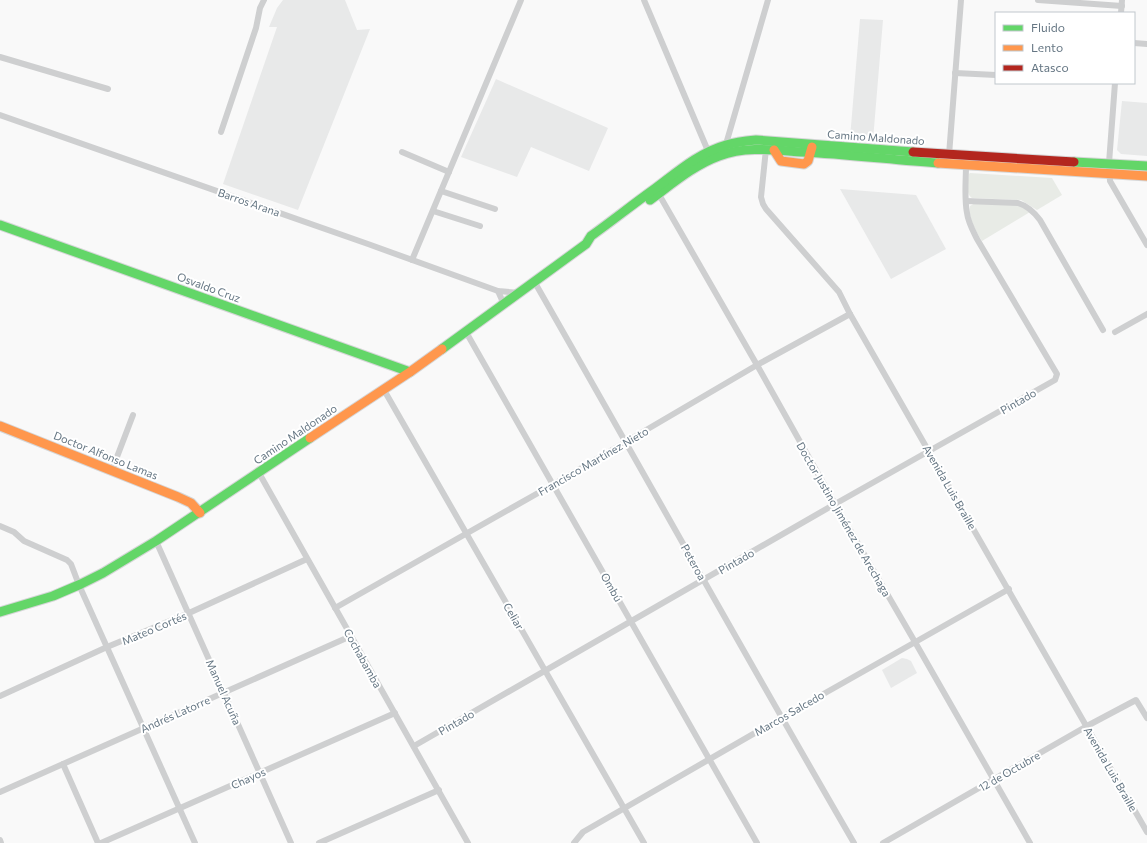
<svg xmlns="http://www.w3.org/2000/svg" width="1147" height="843" font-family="Commissioner,sans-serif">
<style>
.built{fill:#e8e9e9}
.green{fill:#e8ebe6}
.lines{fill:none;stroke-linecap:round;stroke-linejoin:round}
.fast-casing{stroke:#d5d6d7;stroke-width:11}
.slow-casing{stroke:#d5d6d7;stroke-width:11}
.jam-casing{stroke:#d5d6d7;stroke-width:11}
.street{stroke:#cecfd0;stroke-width:6}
.fast{stroke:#63d668;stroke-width:9}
.slow{stroke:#ff974d;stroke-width:9}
.jam{stroke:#b3261e;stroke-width:9}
.labels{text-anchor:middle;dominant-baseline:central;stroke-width:4;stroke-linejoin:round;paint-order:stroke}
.street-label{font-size:11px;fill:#657683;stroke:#fff}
</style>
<rect width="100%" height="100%" fill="#f9f9f9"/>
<!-- built -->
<g class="built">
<path d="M283,0h62l12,30 13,-1 -72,181 -75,-26 54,-157h-8l8,-19z"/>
<path d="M860,19l23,1 -10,120 -23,-2z"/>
<path d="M496,79l112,49 -19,43 -58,-24 -14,30 -56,-20z"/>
<path d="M1122,101l25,2v53l-26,-2 -4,-4z"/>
<path d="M840,189l76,6 30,54 -55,30z"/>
<path d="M902,658l5,1 4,2 6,12 -26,15 -9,-18z"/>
</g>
<!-- green -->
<g class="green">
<path d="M970,173l82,5 10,17 -25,15 -16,-10 -49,-2c-7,-5 -4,-16 -3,-24z"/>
<path d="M975,203l44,2 11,7 -48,29c-6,-10 -14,-23 -12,-35z"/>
</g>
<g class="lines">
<!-- fast casing -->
<g class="fast-casing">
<g id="fast">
<path d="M1074,162l73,4"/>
<path d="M650,200c22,-16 44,-35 69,-44 26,-10 55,-6 82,-4 46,2 92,8 137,11"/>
<path d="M0,225l410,147"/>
<path d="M442,349l144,-105 5,-8c21,-15 41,-31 62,-46 23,-17 45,-37 73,-45 10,-3 20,-4 30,-5l157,12"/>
<path d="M0,612l53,-16 28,-12 22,-11 53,-32 154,-103"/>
</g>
</g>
<!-- slow casing -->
<g class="slow-casing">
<g id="slow">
<path d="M774,150l7,11 23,3 4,-3 4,-14"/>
<path d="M938,163l209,13"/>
<path d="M0,426l178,71 13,6 9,10"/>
<path d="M310,438l100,-66 32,-23"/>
</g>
</g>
<!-- jam casing -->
<g class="jam-casing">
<path id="jam" d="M913,152l161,10"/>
</g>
<!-- street -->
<g class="street">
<path d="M644,0l64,151"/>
<path d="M1038,0l84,6"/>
<path d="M1121,13l1,-13"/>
<path d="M1134,43l13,1"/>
<path d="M0,57l108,32"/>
<path d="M955,73l41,2"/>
<path d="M1115,83l-6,80 1,18 37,64"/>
<path d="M0,115l368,129 130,47 22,2"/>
<path d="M221,132l35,-104 4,-20 4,-8"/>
<path d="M726,144l42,-144"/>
<path d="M766,149l-5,48 2,7 3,5 73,83 11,22 297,518"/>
<path d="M402,152l47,20"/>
<path d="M949,155l12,-155"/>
<path d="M441,191l54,18"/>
<path d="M657,191l100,174 78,139 80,138 115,201"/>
<path d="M966,201l52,2c10,3 16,9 22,17l63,110"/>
<path d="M433,211l47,15"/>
<path d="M412,260l109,-260"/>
<path d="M534,281c107,187 212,376 320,562"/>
<path d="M498,291l4,9 -1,7"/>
<path d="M466,332l291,511"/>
<path d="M1115,332l32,-18"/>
<path d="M384,390l260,453"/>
<path d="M112,470l21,-55"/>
<path d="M259,473l209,370"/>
<path d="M0,526l14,6 10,9 43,19 4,4 8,21 116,258"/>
<path d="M156,541l135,302"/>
<path d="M335,608l219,-124 203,-119 93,-51"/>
<path d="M0,696l107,-49 82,-34 118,-54"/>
<path d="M414,746l421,-242 220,-124 2,-6 -80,-135c-4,-8 -9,-17 -10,-26 -3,-16 -1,-32 -1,-48"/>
<path d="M63,764l35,79"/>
<path d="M0,792l351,-156"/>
<path d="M0,840l1,3"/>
<path d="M101,843l294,-130"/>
<path d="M319,843l120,-53"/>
<path d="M574,843l9,-11 198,-114 228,-129"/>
<path d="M883,843l204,-117 49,-26 11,18"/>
</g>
<!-- fast -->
<use href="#fast" class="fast"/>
<!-- slow -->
<use href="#slow" class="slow"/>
<!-- jam -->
<use href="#jam" class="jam"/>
</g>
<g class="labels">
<!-- street labels -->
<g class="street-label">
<text transform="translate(876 137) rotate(4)">Camino Maldonado</text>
<text transform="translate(249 202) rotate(19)">Barros Arana</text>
<text transform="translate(209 287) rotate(20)">Osvaldo Cruz</text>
<text transform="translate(1018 401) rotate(-30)">Pintado</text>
<text transform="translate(295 434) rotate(-34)">Camino Maldonado</text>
<text transform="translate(106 455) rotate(22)">Doctor Alfonso Lamas</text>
<text transform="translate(593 461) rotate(-30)">Francisco Martínez Nieto</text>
<text transform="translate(950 487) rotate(60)">Avenida Luis Braille</text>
<text transform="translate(844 519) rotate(60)">Doctor Justino Jiménez de Arechaga</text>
<text transform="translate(736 561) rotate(-30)">Pintado</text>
<text transform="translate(694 562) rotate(61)">Peteroa</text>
<text transform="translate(612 587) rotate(60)">Ombú</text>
<text transform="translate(514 616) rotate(60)">Celiar</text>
<text transform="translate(154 628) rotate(-23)">Mateo Cortés</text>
<text transform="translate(363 658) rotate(61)">Cochabamba</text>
<text transform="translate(224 692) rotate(66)">Manuel Acuña</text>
<text transform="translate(789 713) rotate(-30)">Marcos Salcedo</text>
<text transform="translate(175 714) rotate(-24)">Andrés Latorre</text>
<text transform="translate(456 722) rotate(-30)">Pintado</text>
<text transform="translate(1111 769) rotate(60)">Avenida Luis Braille</text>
<text transform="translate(1009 771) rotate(-30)">12 de Octubre</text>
<text transform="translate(248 778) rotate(-24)">Chayos</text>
</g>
</g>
<!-- legend -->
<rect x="995" y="12" width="140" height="72" fill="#ffffff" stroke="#c1c8cd"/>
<rect x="1003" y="25" width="20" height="6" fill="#63d668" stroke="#c1c8cd"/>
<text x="1031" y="32" font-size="12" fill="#657683">Fluido</text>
<rect x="1003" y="45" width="20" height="6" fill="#ff974d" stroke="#c1c8cd"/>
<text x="1031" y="52" font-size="12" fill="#657683">Lento</text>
<rect x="1003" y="65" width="20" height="6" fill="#b3261e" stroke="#c1c8cd"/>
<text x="1031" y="72" font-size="12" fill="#657683">Atasco</text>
</svg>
